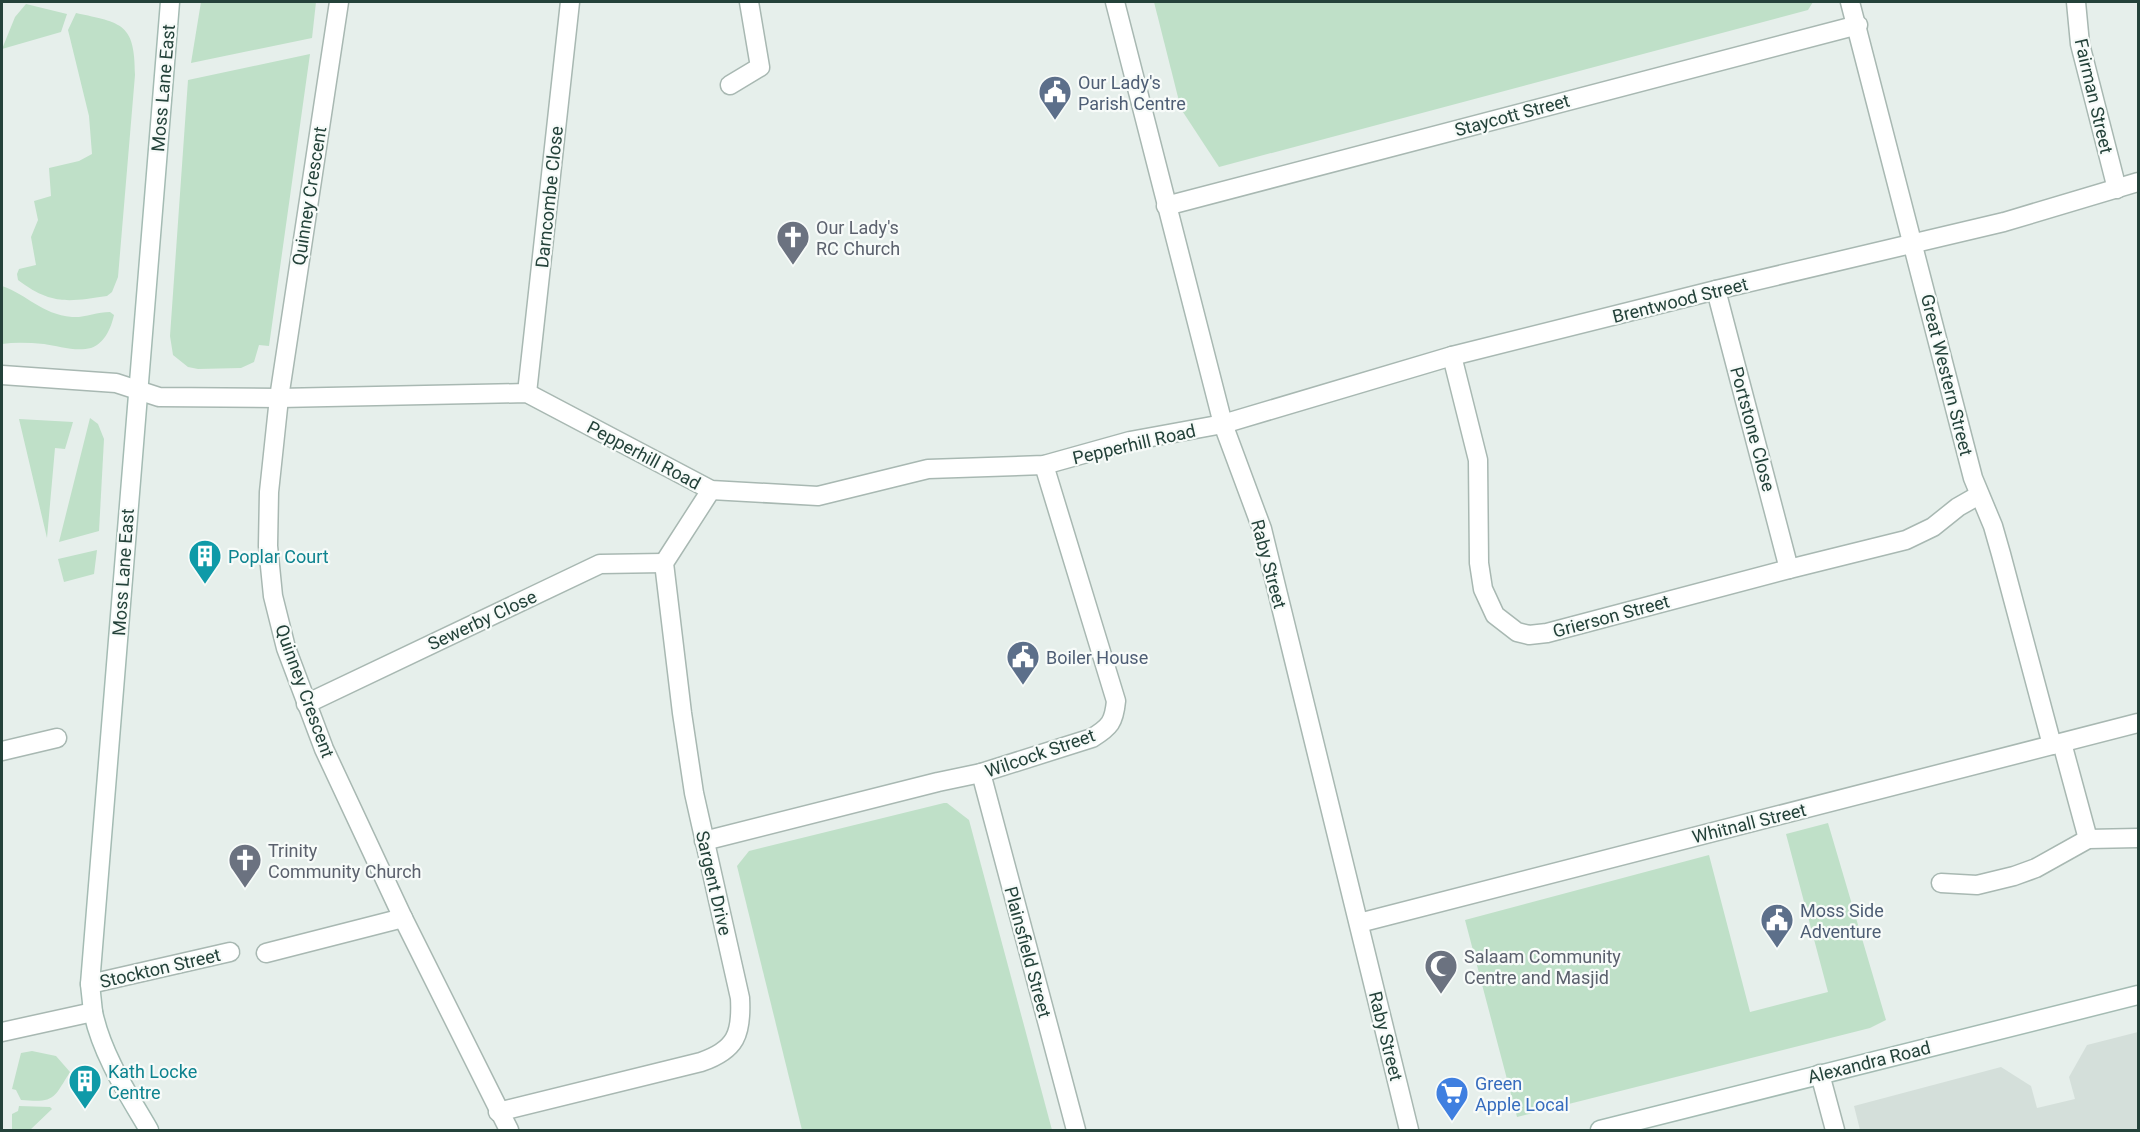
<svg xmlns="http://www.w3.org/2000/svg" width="2140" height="1132" font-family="Roboto,sans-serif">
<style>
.built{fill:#d4dfda}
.green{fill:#bfe0c8}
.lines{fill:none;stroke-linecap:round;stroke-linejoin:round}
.street-casing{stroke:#a8b8b2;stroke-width:21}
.secondary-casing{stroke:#a4bbb3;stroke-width:21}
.street{stroke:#fff;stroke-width:18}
.secondary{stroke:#fff;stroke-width:18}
.labels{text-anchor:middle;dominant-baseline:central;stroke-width:4.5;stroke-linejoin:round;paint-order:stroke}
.service-label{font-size:18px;fill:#4e5e75;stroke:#f7fbf9;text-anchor:start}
.street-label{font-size:18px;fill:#24423a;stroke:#f7fbf9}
.worship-label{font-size:18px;fill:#5b616d;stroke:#f7fbf9;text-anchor:start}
.culture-label{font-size:18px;fill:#0d838f;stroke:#f7fbf9;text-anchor:start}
.shop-label{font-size:18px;fill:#366cbe;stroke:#f7fbf9;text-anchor:start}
</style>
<rect width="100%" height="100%" fill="#e6efeb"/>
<!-- built -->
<path class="built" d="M2138,1032v98h-278l-6,-24 147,-39 30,19 6,22 38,-9 -6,-22 18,-32z"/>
<!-- green -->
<g class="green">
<path d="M201,2h115l-4,36 -121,25z"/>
<path d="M1154,2h659l-5,8 -589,157 -38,-58z"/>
<path d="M26,4l41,10 -6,18 -59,17 13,-32z"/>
<path d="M76,13c46,10 59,10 59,62l-17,202 -6,15 -5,4c-39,6 -56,9 -89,-16l-1,-6 2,-5 17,-4 -5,-28 7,-17 -4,-19 17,-5 -2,-28 30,-7 13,-7 -3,-38 -21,-86z"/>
<path d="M310,54l-41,292 -10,-1 -5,17 -13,6 -43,1 -10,-2 -15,-12 -3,-19 18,-256z"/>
<path d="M2,286c26,9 39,28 70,31 12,1 25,-5 38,-5l4,3c-3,13 -9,28 -23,33 -15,4 -33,-2 -47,-4 -14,-1 -28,-2 -42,0z"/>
<path d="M90,418l8,6 6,15 -5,92 -40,11z"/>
<path d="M19,419l54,3 -8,27 -10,-1 -8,90z"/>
<path d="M97,550l-3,24 -30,8 -6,-23z"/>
<path d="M944,803h3l22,17 83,310h-250l-65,-264 12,-15z"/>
<path d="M1828,823l58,197 -16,8 -353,89 -52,-197 244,-65 41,157 78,-20 -42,-158z"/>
<path d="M32,1051l24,5 14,16c-17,27 -15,31 -49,28l-5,-10 -4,-1 9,-36z"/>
<path d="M19,1106l31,1 2,2 -22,21h-18v-16l6,-3z"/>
</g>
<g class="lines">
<!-- street casing -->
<g class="street-casing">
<g id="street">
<path d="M339,2l-60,396 -10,94 -1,54 5,50 13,52 38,101 79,169 106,212"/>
<path d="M1115,2l108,422 39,105 147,601"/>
<path d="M1850,2l123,476 20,48 8,28 51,191"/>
<path d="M2076,2l4,42 37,145"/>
<path d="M730,85l30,-18 -11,-65"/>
<path d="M1166,206l692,-181"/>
<path d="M1716,290l73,279"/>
<path d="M1452,356l26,104 1,103 4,26 12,26 22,17 12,3 18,-2 242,-64 117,-29 27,-13 25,-20 21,-12"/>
<path d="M2,375l114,8 43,14 120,1 248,-5 184,97 107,6 110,-27 116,-4 86,-24 93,-17 229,-68 264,-66 288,-68 134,-40"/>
<path d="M527,393l43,-391"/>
<path d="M306,704l294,-140 64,-1"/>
<path d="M2062,743l26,96"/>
<path d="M2,751l55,-13"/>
<path d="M981,773l95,357"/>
<path d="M704,841l234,-59 43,-9 111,-35c18,-11 22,-16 24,-37l-72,-236"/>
<path d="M1941,883l36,2 37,-9 22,-8 52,-29 50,-1"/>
<path d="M1359,923l779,-200"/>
<path d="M266,953l137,-35"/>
<path d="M90,984l140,-32"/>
<path d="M2,1032l91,-20"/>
<path d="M1820,1074l15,56"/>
<path d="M498,1112l203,-50c35,-12 41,-28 39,-64l-46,-205 -12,-80 -18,-150 47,-73"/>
</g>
</g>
<!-- secondary casing -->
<g class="secondary-casing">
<g id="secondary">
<path d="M149,1130c-21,-36 -47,-75 -56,-118 -1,-9 -2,-18 -3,-28l80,-982"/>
<path d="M1600,1130l538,-135"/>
</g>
</g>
<!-- street -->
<use href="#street" class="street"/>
<!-- secondary -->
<use href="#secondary" class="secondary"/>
</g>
<!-- icons -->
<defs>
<g id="civic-pin" transform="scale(1.725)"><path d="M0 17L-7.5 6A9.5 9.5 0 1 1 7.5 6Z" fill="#5c6f8a" stroke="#f7fbf9"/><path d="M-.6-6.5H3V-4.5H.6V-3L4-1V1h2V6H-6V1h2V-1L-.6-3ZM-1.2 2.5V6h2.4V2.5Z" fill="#fff"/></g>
<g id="church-pin" transform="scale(1.725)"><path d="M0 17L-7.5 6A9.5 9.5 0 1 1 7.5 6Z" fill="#6b7280" stroke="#f7fbf9"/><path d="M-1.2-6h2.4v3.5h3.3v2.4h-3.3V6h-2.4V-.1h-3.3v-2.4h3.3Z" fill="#fff"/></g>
<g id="building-pin" transform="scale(1.725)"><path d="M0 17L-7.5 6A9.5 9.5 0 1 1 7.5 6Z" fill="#0f9aa8" stroke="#f7fbf9"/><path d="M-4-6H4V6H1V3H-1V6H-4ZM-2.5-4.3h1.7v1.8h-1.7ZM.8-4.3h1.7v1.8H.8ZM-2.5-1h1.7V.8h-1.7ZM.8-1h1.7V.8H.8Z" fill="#fff"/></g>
<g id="mosque-pin" transform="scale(1.725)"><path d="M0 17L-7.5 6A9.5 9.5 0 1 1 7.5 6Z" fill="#6b7280" stroke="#f7fbf9"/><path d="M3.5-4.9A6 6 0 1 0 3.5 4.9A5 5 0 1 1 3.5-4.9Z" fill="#fff"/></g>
<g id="supermarket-pin" transform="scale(1.725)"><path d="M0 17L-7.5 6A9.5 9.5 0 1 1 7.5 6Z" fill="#3f7fe0" stroke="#f7fbf9"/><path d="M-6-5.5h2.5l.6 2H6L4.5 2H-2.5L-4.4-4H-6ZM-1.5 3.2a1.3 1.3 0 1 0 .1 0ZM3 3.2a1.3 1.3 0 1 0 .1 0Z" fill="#fff"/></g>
</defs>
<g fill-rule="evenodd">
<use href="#civic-pin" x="1055" y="92"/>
<use href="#church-pin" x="793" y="237"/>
<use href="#building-pin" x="205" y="556"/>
<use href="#civic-pin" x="1023" y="657"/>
<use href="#church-pin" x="245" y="860"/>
<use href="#civic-pin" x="1777" y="920"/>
<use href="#mosque-pin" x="1441" y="966"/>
<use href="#building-pin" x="85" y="1081"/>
<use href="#supermarket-pin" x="1452" y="1093"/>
</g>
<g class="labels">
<!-- service labels -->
<g class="service-label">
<text x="1078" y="82">Our Lady's<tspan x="1078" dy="21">Parish Centre</tspan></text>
<text x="1046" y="657">Boiler House</text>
<text x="1800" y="910">Moss Side<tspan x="1800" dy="21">Adventure</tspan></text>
</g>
<!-- street labels -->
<g class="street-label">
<text transform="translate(163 88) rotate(-85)">Moss Lane East</text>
<text transform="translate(2094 96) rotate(77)">Fairman Street</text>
<text transform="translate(1512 115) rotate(-15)">Staycott Street</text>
<text transform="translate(309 196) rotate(-81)">Quinney Crescent</text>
<text transform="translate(549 197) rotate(-84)">Darncombe Close</text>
<text transform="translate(1680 300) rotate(-14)">Brentwood Street</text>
<text transform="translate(1947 375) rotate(76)">Great Western Street</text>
<text transform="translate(1753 429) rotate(75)">Portstone Close</text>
<text transform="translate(1134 444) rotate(-13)">Pepperhill Road</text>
<text transform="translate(644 455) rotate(28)">Pepperhill Road</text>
<text transform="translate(1269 564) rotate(75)">Raby Street</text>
<text transform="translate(123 572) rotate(-86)">Moss Lane East</text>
<text transform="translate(1611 616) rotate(-15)">Grierson Street</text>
<text transform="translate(482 620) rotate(-25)">Sewerby Close</text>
<text transform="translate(305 691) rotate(70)">Quinney Crescent</text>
<text transform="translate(1040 753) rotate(-19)">Wilcock Street</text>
<text transform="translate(1749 823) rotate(-14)">Whitnall Street</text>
<text transform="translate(714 883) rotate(77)">Sargent Drive</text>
<text transform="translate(1028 952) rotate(75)">Plainsfield Street</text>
<text transform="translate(160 968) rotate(-13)">Stockton Street</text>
<text transform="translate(1386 1036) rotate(76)">Raby Street</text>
<text transform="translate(1869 1062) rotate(-14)">Alexandra Road</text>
</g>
<!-- worship labels -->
<g class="worship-label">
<text x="816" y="227">Our Lady's<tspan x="816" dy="21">RC Church</tspan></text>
<text x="268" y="850">Trinity<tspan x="268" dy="21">Community Church</tspan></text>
<text x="1464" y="956">Salaam Community<tspan x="1464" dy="21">Centre and Masjid</tspan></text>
</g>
<!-- culture labels -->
<g class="culture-label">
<text x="228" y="556">Poplar Court</text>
<text x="108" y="1071">Kath Locke<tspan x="108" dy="21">Centre</tspan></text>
</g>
<!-- shop labels -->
<g class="shop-label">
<text x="1475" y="1083">Green<tspan x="1475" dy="21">Apple Local</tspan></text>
</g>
</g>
<!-- border -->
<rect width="2140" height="1132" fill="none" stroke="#24423a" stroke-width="6"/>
</svg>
